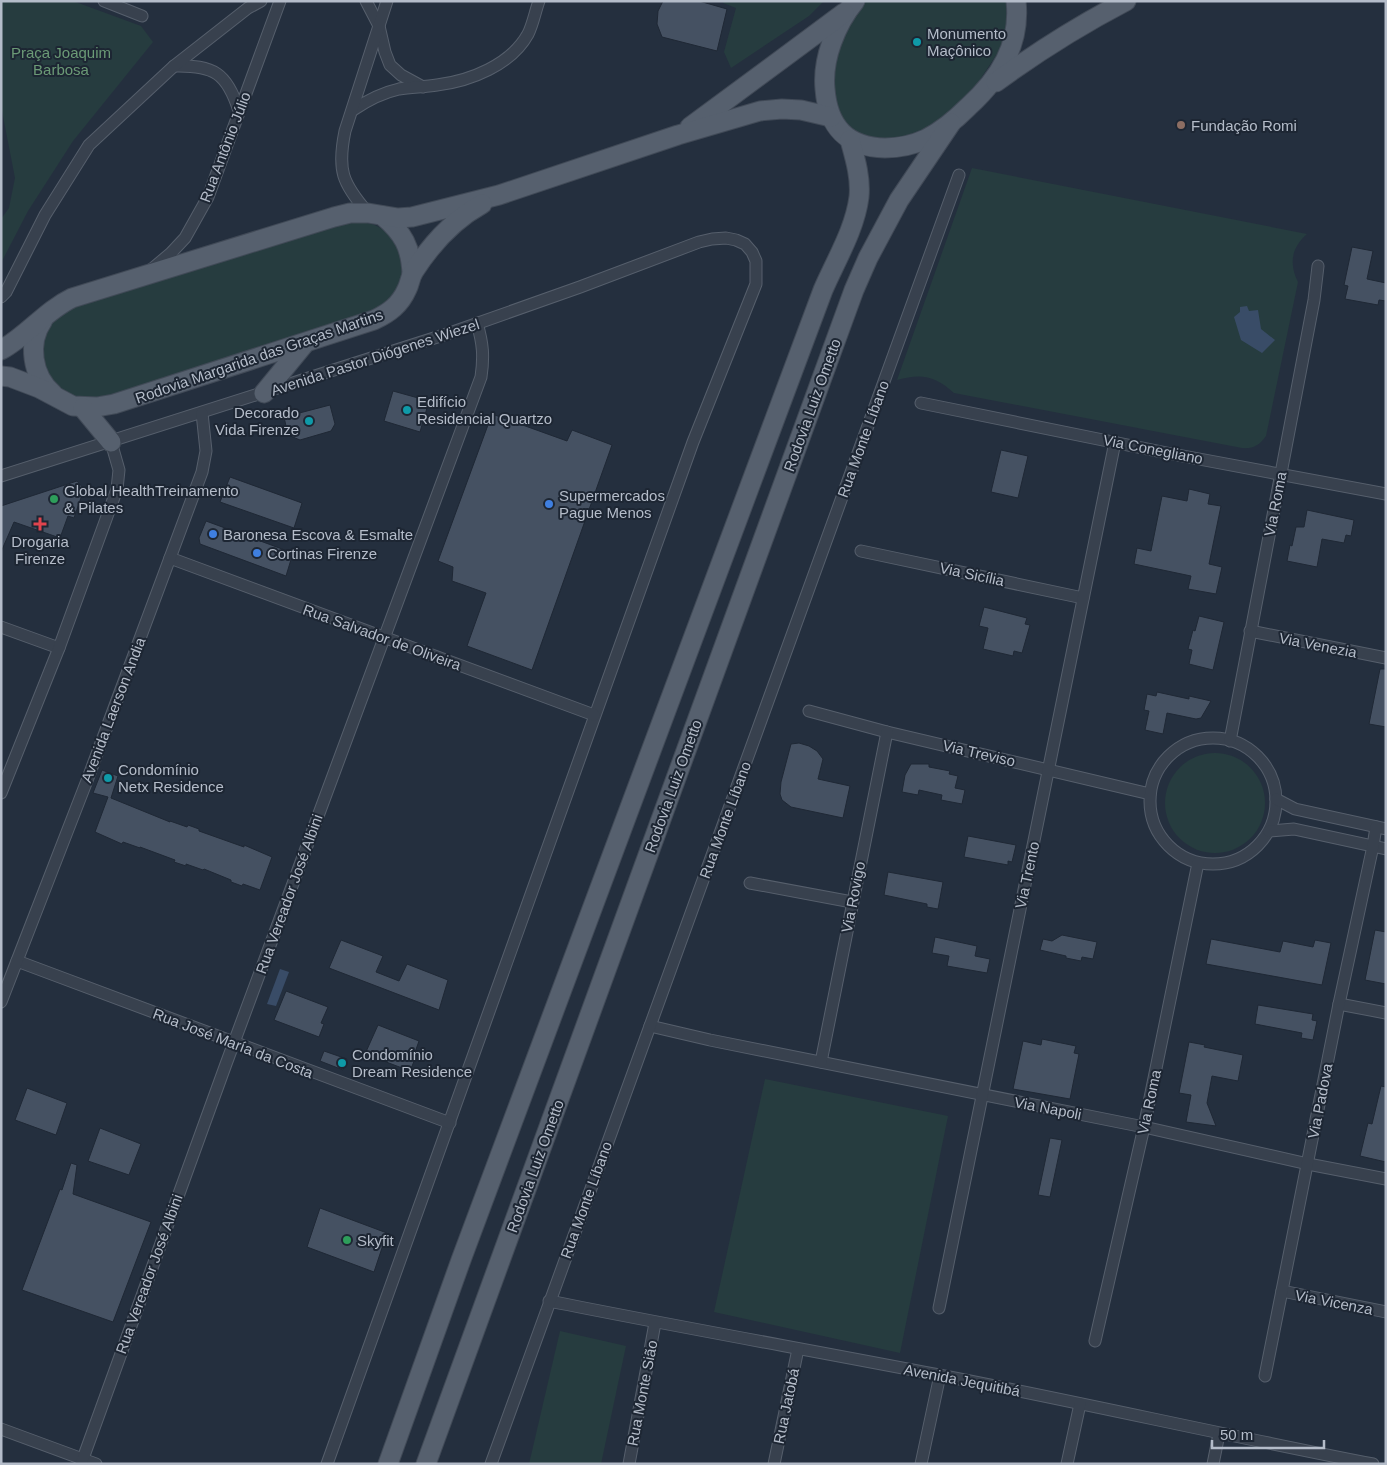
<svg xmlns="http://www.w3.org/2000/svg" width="1387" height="1465" font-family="Arial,sans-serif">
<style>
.green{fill:#263c3f}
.water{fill:#394c67}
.building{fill:#455162;stroke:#1f2835}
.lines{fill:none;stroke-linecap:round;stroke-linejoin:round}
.minor-casing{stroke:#565f6c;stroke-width:13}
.primary-casing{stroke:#414a57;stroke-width:21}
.minor{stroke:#38414e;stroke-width:11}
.primary{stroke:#56606e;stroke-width:19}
.culture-dot{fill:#0f9aa8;stroke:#1d2633;stroke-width:2}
.education-dot{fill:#8d6e63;stroke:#1d2633;stroke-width:2}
.leisure-dot{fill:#2e9e5b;stroke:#1d2633;stroke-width:2}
.shop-dot{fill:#3f7fe0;stroke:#1d2633;stroke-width:2}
.health-dot{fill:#e0444e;stroke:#1d2633;stroke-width:2}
.labels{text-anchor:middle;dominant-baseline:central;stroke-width:4;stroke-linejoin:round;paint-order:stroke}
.poi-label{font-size:15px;fill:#b4bcc9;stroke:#1d2633;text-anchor:start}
.park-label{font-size:15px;fill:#6b9a76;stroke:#1d2633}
.street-label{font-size:15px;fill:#b4bcc9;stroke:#1d2633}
</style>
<rect width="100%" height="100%" fill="#242f3e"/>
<!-- green -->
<g class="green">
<path d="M1,1h72l68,25 12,16 -80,99 -45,70 -27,52v-44l8,-11 6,-30 -14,-72z"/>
<path d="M724,1h100l-15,15 -78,52 -7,-16 12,-44 -13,-5z"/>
<path d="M864,1h142l1,21 -3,16 -7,16 -22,33 -25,25 -21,15 -12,6 -28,9 -29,-5 -20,-17 -12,-43 25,-62z"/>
<path d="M972,168l335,66c-16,14 -18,30 -9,48l-32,154c-6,9 -13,13 -24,12l-288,-55c-19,-17 -32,-20 -57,-13z"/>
<path d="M352,221c11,1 21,2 30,8 24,15 28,53 8,73 -4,3 -9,6 -13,9l-284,90 -29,-6 -19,-23 -3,-29 5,-14 10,-12 13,-8z"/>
<circle cx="1215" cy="803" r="50"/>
<path d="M765,1079l183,37 -48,237 -186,-41z"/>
<path d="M560,1331l66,15 -25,118h-72z"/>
</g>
<!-- water -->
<g class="water">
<path d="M1247,306l2,5 9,-1 3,19 14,11 -13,13 -21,-13 -7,-23 6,-5v-5z"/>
<path d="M280,969l9,3 -13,34 -9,-2z"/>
</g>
<!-- building -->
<g class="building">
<path d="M663,1h36l28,8 -10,42 -55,-14 -5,-13 1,-13z"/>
<path d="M1352,247l21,4 -6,28 19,4v18l-7,-1 -1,5 -33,-6 3,-13 -4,-1z"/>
<path d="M393,391l36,10 -9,31 -36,-11z"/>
<path d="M330,405l5,19 -4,7 -31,9 -12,-5 -4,-18z"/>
<path d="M492,414l75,27 5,-11 40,15 -80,225 -65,-24 19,-53 -34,-12 1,-14 -15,-6z"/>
<path d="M1001,450l27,6 -10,42 -27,-6z"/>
<path d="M230,477l72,26 -8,25 -74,-26z"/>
<path d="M77,481l7,8 -10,29 -6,-2 -8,22 -46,-16 -13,30v-46z"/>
<path d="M1189,489l21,5 -2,10 13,2 -12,58 13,3 -6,27 -28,-5 3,-13 -57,-12 3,-16 14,3 11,-55 25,5z"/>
<path d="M1307,510l47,10 -3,16 -5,-1 -2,8 -22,-4 -5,28 -30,-6 3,-16 2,1 4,-19h8z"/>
<path d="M206,521l87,32 -7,23 -86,-32 -1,-6z"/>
<path d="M984,607l43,11 -2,6 5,1 -8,28 -8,-2 -1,5 -30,-7 5,-21 -9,-2z"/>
<path d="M1199,616l25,6 -11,48 -24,-6 3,-14 -4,-1 5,-19 2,1z"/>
<path d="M1380,669h6v58l-17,-3z"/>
<path d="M1157,692l32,7v-3l22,5 -10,17 -5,1 -29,-6 -4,21 -18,-4 4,-19 -5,-1 3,-16 9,2z"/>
<path d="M799,743l10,3 8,5 6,8 -5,20 32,7 -7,32 -52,-11 -9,-7 -2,-6 1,-12 10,-38z"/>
<path d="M911,764h18v3l21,4 -1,3 9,2 -3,12 10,2 -3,14 -21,-4 1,-5 -23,-5 -1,5 -16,-3 3,-17z"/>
<path d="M102,770l16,6 -7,22 59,24v-1l17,6 1,-2 11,4v2l45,16v-2l28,12 -12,33 -17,-6 -1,2 -11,-4v-2l-27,-11 -1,1 -17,-6v2l-12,-4 1,-2 -35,-13v1l-17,-6 -1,2 -27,-12 13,-35 -15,-4z"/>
<path d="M968,836l48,9 -4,17 -4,-1v4l-44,-8z"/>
<path d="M888,872l55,10 -5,27 -11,-2v-3l-43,-9z"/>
<path d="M1375,930l11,2v52l-21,-4z"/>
<path d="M1062,935l35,7 -4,17 -11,-2 -1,4 -15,-3v-2l-26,-6 3,-11 9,2z"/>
<path d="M935,937l42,9 -2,10 15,3 -3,14 -40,-7 2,-10 -17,-3z"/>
<path d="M1211,939l69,13 3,-11 30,6 2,-7 16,3 -9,42 -116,-21z"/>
<path d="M341,940l42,16 -7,16 23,9 8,-17 41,16 -9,30 -110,-42z"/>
<path d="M286,991l42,16 -7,16 3,1 -5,13 -45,-17z"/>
<path d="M1258,1005l55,9 -1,6 5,1 -4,19 -12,-2 1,-5 -47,-9z"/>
<path d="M378,1025l41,16 -6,17 2,1 -5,12 -45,-17z"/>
<path d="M1042,1039l34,7 -2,7 5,1 -9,45 -57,-10 10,-48 18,4z"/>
<path d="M1189,1042l16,3 -1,2 39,8 -5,26 -26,-5 -5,27 9,23 -30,-4 5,-27 -12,-2z"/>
<path d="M324,1051l23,8 -4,11 -23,-9z"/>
<path d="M1381,1086l5,1v75l-26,-6 8,-33 4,1z"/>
<path d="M27,1088l40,15 -11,32 -41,-15z"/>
<path d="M100,1128l41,16 -12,31 -41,-14z"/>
<path d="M1050,1138l12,2 -12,57 -12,-2z"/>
<path d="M71,1163l6,2 -4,29 78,28 -38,100 -91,-32 38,-101 2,1z"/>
<path d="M320,1208l67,25 -13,39 -67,-25z"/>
</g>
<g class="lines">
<!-- minor casing -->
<g class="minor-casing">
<g id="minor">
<path d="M104,1l38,15"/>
<path d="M366,1l13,25 6,26 5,13 11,10 22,12"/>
<path d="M174,66c40,-1 53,7 65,45"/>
<path d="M353,110c15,-10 28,-17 46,-21 12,-2 25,-2 38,-4 33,-4 74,-20 91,-51 5,-10 7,-22 11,-33"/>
<path d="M368,213c-26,-30 -31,-43 -23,-82l42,-130"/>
<path d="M152,269l19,-16 14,-15 23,-41 72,-196"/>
<path d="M1,297l5,-5 39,-77 44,-70 85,-79 74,-58 13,-7"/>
<path d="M921,403l246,50 219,41"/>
<path d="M1,476l452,-144 127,-45 119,-45 13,-3 14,-1 10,2 9,4 7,8 4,9v23l-63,158 -366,1022"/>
<path d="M861,551l222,47"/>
<path d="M170,558l424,157"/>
<path d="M1,627l58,21"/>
<path d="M1250,631l136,27"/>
<path d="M809,711l78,21 263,62"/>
<circle cx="1213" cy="801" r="63"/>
<path d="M1230,741l84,-441 4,-34"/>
<path d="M1,793l58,-145 58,-159 2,-19 -8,-28"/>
<path d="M1276,799l19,10 91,20"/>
<path d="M1269,831l25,-2 92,20"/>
<path d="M750,883l102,19"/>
<path d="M17,961l433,162"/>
<path d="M1,1002l87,-224 114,-306 4,-21 -4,-38"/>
<path d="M1339,1004l47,9"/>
<path d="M650,1026l60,14 434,87 164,37 78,15"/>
<path d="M821,1062l66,-330"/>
<path d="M1282,1291l104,21"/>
<path d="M549,1301c130,26 260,49 390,74 145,28 289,61 434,89"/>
<path d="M939,1308l176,-866"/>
<path d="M1095,1341l49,-214 54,-264"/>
<path d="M1265,1376l74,-372 34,-158 3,-19"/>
<path d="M1,1429l95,35"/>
<path d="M81,1464l145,-400 255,-687c3,-21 2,-33 -4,-54"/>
<path d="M491,1464l468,-1289"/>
<path d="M629,1464l26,-141"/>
<path d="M774,1464l24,-115"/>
<path d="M921,1464l19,-89"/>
<path d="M1067,1464l13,-60"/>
<path d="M1213,1464l6,-30"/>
</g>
</g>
<!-- primary casing -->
<g class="primary-casing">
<g id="primary">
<path d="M855,1c-19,23 -33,58 -30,88 3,38 22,58 60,59 14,0 28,-3 41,-9 16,-8 29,-19 42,-32 31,-28 53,-62 48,-106"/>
<path d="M996,82c41,-30 84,-57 130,-81"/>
<path d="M690,127l154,-114"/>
<path d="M383,216c20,17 28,31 29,58"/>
<path d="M43,320c-16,23 -11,56 10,74"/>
<path d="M1,350c26,-14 44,-39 71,-52l262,-81 16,-4h18l30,5 14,-1 87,-22 179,-60 82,-24 22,-2 19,1 30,7"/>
<path d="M1,376l9,1 29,11 34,18 24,1 17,-3 260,-84c15,-7 26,-15 33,-31 3,-6 3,-12 7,-18 18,-28 39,-51 68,-67"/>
<path d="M264,393l41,-50"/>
<path d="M83,408l28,34"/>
<path d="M388,1464l73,-204 362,-970c13,-30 32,-61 36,-93 2,-19 -4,-39 -9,-57"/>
<path d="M426,1464l428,-1174 14,-32 31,-58 52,-77"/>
</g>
</g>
<!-- minor -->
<use href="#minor" class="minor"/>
<!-- primary -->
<use href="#primary" class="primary"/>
</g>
<!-- markers -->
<g class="culture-dot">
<circle cx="917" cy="42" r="5"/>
<circle cx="407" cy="410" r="5"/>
<circle cx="309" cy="421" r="5"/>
<circle cx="108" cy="778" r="5"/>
<circle cx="342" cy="1063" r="5"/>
</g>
<circle class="education-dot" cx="1181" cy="125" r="5"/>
<g class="leisure-dot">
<circle cx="54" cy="499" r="5"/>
<circle cx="347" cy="1240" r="5"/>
</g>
<g class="shop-dot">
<circle cx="549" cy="504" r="5"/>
<circle cx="213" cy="534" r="5"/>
<circle cx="257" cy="553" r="5"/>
</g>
<path class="health-dot" d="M37.5 516.5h5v5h5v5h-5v5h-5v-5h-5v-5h5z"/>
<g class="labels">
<!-- poi labels -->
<g class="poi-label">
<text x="927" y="33">Monumento<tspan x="927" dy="17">Maçônico</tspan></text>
<text x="1191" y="125">Fundação Romi</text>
<text x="417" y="401">Edifício<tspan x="417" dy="17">Residencial Quartzo</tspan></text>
<text x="299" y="412" text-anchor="end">Decorado<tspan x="299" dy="17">Vida Firenze</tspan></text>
<text x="64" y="490">Global HealthTreinamento<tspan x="64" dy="17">&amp; Pilates</tspan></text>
<text x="559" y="495">Supermercados<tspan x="559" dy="17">Pague Menos</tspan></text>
<text x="223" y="534">Baronesa Escova &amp; Esmalte</text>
<text x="40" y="541" text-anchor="middle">Drogaria<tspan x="40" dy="17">Firenze</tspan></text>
<text x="267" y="553">Cortinas Firenze</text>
<text x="118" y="769">Condomínio<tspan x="118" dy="17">Netx Residence</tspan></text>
<text x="352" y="1054">Condomínio<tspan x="352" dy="17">Dream Residence</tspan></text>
<text x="357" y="1240">Skyfit</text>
</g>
<!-- park labels -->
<g class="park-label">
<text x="61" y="52">Praça Joaquim<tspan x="61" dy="17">Barbosa</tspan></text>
</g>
<!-- street labels -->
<g class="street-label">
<text transform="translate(225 147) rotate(-69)">Rua Antônio Júlio</text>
<text transform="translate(259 356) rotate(-19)">Rodovia Margarida das Graças Martins</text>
<text transform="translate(375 357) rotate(-18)">Avenida Pastor Diógenes Wiezel</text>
<text transform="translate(812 405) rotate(-70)">Rodovia Luiz Ometto</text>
<text transform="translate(863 439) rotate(-70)">Rua Monte Líbano</text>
<text transform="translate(1153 449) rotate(11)">Via Conegliano</text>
<text transform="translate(1275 504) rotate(-79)">Via Roma</text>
<text transform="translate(972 574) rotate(12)">Via Sicília</text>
<text transform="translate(382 637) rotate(20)">Rua Salvador de Oliveira</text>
<text transform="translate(1318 645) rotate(11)">Via Venezia</text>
<text transform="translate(113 710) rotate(-69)">Avenida Laerson Andia</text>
<text transform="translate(979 753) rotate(13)">Via Treviso</text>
<text transform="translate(673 786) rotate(-70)">Rodovia Luiz Ometto</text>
<text transform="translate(725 820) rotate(-70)">Rua Monte Líbano</text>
<text transform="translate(1027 875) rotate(-78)">Via Trento</text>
<text transform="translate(289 894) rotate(-70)">Rua Vereador José Albini</text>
<text transform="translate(853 897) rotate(-79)">Via Rovigo</text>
<text transform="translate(233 1043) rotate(21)">Rua José María da Costa</text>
<text transform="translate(1320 1101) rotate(-79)">Via Padova</text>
<text transform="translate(1149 1102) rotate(-78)">Via Roma</text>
<text transform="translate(1048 1108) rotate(11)">Via Napoli</text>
<text transform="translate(535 1166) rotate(-70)">Rodovia Luiz Ometto</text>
<text transform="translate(586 1200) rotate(-70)">Rua Monte Líbano</text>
<text transform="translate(149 1274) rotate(-70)">Rua Vereador José Albini</text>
<text transform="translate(1334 1302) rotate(11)">Via Vicenza</text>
<text transform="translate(962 1380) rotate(11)">Avenida Jequitibá</text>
<text transform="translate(642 1393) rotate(-79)">Rua Monte Sião</text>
<text transform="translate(786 1406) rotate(-78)">Rua Jatobá</text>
</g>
</g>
<!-- border -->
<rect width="1387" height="1465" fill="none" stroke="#b4bcc9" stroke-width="5"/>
<!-- scale -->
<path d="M1212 1440v8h112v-8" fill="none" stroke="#b4bcc9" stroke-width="2.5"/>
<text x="1220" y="1440" font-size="15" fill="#b4bcc9" stroke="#1d2633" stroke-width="4" paint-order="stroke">50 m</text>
</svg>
